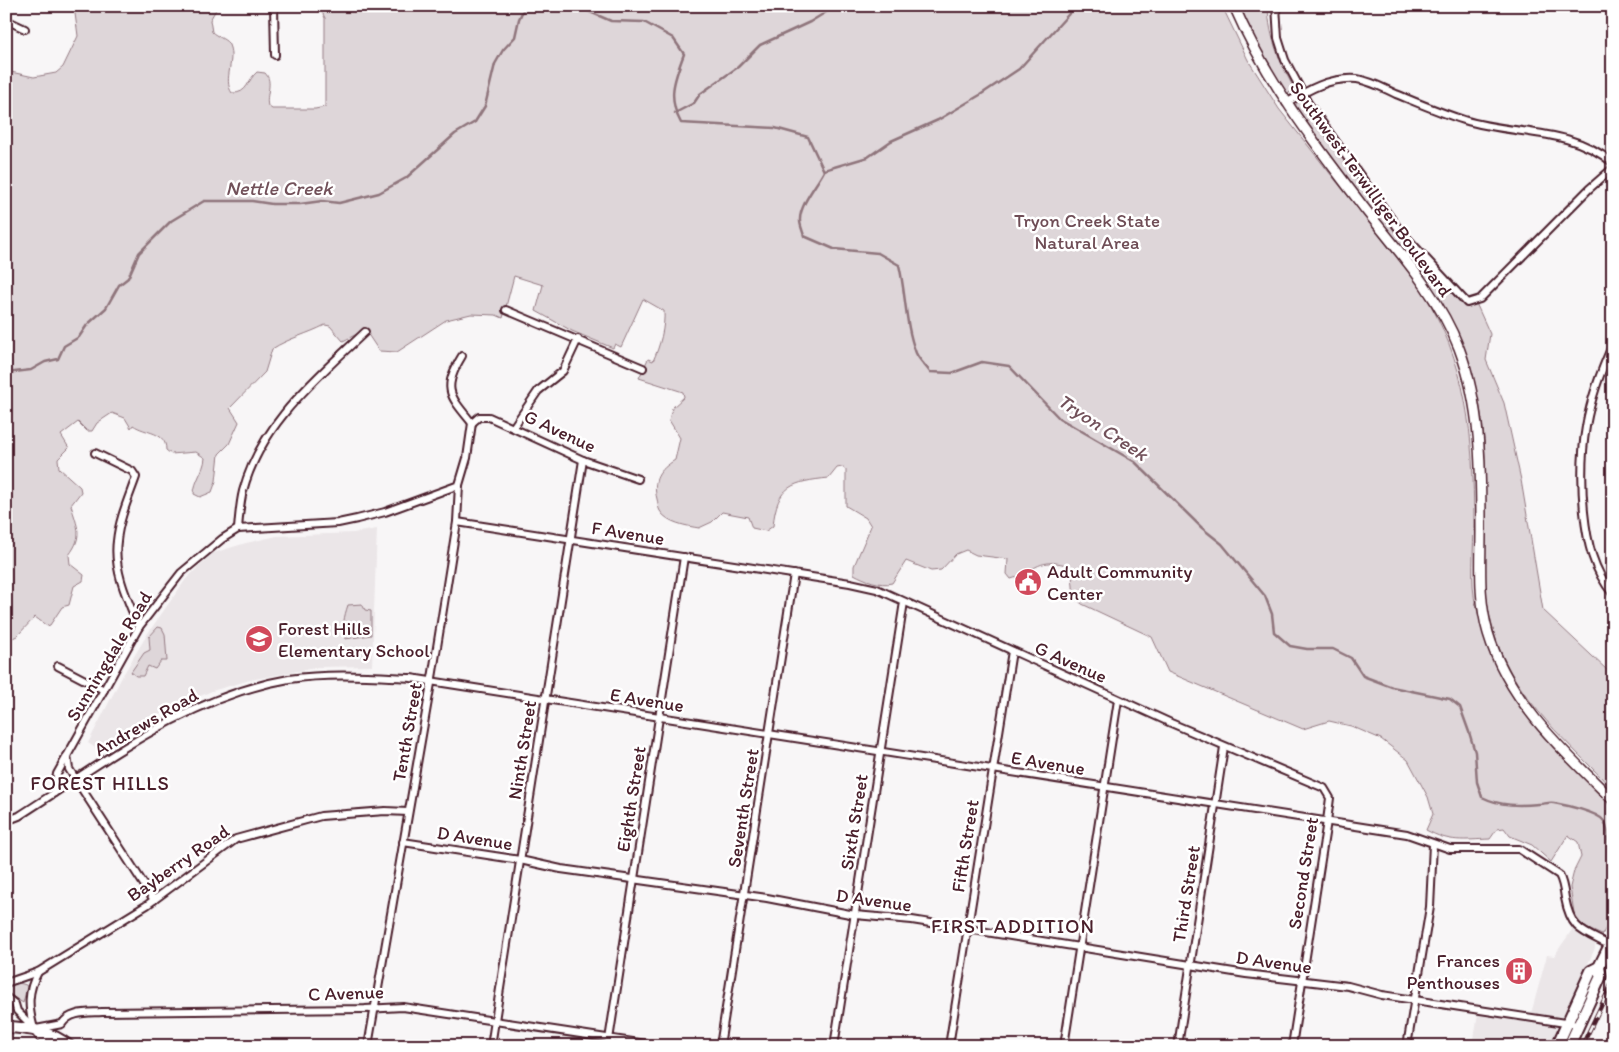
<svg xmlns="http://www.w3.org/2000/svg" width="1619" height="1052" font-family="Itim,sans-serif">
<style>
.built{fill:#ebe6e8}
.green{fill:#ded6d9;stroke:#947a82}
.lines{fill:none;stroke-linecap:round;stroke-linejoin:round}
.stream{stroke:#8f747b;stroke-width:2.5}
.street-casing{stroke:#4a1f2b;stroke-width:10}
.secondary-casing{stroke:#4a1f2b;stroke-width:12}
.primary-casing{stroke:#4a1f2b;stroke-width:14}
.street{stroke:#fff;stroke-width:6}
.secondary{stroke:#fff;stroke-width:9}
.primary{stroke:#fff;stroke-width:10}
.rail-casing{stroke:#4a1f2b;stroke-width:4.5}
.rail{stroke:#fff;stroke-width:2.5;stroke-dasharray:8;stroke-linecap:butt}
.labels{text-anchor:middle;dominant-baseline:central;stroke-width:5;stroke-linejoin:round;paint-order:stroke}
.street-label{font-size:19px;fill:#4a1f2b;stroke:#fff}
.park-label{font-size:19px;fill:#6f4d56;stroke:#fff}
.poi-label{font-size:19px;fill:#4a1f2b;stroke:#fff;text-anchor:start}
.water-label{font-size:20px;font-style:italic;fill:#72515a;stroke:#fff}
.neighbourhood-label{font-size:20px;letter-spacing:1px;fill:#4a1f2b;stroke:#fff}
</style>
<rect width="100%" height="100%" fill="#f8f6f7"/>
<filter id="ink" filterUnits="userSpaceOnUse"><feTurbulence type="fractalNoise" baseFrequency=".02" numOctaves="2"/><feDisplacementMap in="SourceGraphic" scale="10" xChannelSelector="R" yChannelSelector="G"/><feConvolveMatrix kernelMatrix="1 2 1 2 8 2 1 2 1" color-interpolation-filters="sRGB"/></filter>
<g filter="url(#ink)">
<!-- built -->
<g class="built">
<path d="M377,529l-5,137 -52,1 -70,13 -38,11 -46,20 -66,40 -12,-8 35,-68 25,-42 38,-54 27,-26 33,-10 31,-7 76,-3z"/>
<path d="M1574,927l21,17v4l-43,98h-79l5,-33 51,8 18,-66 7,1z"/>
</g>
<!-- green -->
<g class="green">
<path d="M74,6h110l4,2 30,-2 -8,14 2,12c4,4 13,7 16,11 9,16 -6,36 4,50 16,1 15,-13 25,-21l8,1c9,9 0,22 3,33l4,3h43l10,-2v-89l-6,-12h903l26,54 31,49 141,178c49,77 53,147 54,236 0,23 -4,62 2,83 9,31 21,67 40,94 25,38 65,72 97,106v109l-11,20 -16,-7 -11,-9 -5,-32 4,-16 7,-14 -3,-15 -10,-7 -17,27 -19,-17 -22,-9 -6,-8 -7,1 -7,10c-27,1 -40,4 -64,-9l7,-16 -5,-17 -20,-37 -27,-21 -30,-13 -22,-5 -26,8 -135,-57 -16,-35 -70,-33 -8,-7 -2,-22 -6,-10c-29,-8 -33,8 -55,14l-4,-5 1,-15 -32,-4 -10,-5 -10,4 -15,16 -10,1 -25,-10 -14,22c-12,3 -27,-3 -38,-9v-8l17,-40 -5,-8 -20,-12v-36l-4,-3 -5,1 -8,10c-37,4 -52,7 -56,48l-7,5 -14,-3 -4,-11 -26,-5 -10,10 -13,6c-12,-2 -32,-5 -39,-17 -2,-3 -2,-9 -3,-12 -5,-19 2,-29 18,-39l5,-22 -11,-18 3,-12 12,-11 -1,-5 -44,-14 9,-19 5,2c7,-15 12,-34 11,-50l-21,-12 -22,48 -6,-3 -2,4 -41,-17 -36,-20 7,-26 -29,-9 -11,42 -7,-3 -25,-1 -25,6 -49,32 -18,-1 -14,-21 -22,11 -13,-15 -5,-1c-17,9 -36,13 -53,24l-7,23 -35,36 9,14 -10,22 -10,10 -3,27 -4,11 -12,5 -6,-3c0,-13 10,-23 11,-36l-9,-6 -25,2 -5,-4c0,-19 -20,-16 -33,-25l-2,3 -6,-10 -13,-5 -15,10 -5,8h-5l-9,-9 -17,13 8,13 -11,11 1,9 21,19 1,5 -10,13c6,22 13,30 -2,50l1,9 14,11 -1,6 -9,5 -5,19 -7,2 -12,18 -3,1 -12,-9 -18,19 -11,5v-570l28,6 22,-4 7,-6 15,-31z"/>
<path d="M1239,6h29c1,32 12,57 27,84l-10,5 -22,-36z"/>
<path d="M1302,99l96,133 21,24 -6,5 -119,-151 2,-6z"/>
<path d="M1420,269l55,32 15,33 -4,26 18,43 17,77 22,130 64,60 6,-8v128c-43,-47 -96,-88 -117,-151 -14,-40 -11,-82 -11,-123 0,-38 2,-76 -6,-113 -10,-49 -32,-93 -59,-134z"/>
<path d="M362,604l3,6 6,1v24l-26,4c-3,-14 -1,-22 3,-34z"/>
<path d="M158,627l4,1 3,6 2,27h-6l-6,8 -7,-3 -5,10h-7l-5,-4 13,-19 6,-3 -1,-13z"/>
<path d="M19,983l7,2 1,2 -4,16 -17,-11 1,-6z"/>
</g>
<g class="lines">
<!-- stream -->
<g class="stream">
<path d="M576,6l35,15 33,1 29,16 11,16c-10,26 -17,44 -3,69l94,5 33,9 16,34c-7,14 -25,34 -24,50 0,4 3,11 4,15l30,13 44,4 21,12c7,29 6,60 17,88 3,7 10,13 14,19l22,1 30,-11 27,4 50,52 76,44 67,66 20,16 43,52 7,18 2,18 16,14 17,3h26l18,9 12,18 29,11 58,12 10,8 9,25 6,20 2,30 5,15c18,9 37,9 57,7 5,0 10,-2 15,-1 11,2 44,9 50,18 8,12 1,32 9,49"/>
<path d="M675,113l19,-10 6,-9 38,-27 22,-22 50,-23 26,-16"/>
<path d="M824,170l44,-13 23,-16 47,-21 42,-25 39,-26 57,-63"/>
<path d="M6,373l25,-3 14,-8 13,-3 6,-13 15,-9 8,-12 19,-17 13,-23 9,-7 11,-25 32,-32 33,-20h48l20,3h28l22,-3 17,2 40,-10 27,-15 49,-44 20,-12 10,-16 10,-42 8,-14 12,-13 4,-18 6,-13"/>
</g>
<!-- street casing -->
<g class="street-casing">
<g id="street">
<path d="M274,6l1,49"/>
<path d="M1276,6l2,32 7,22 23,43 90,125 69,75 13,-4 109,-110 24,-21"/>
<path d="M6,20l19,9"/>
<path d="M1286,103c22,-13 44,-26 71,-24 14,2 26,9 39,15 22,9 45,19 68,26 51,16 105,6 149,43"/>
<path d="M506,310l137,58"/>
<path d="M1613,344c-27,59 -35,103 -29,168 3,30 9,58 29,82"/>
<path d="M462,356c-20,33 -13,39 10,67"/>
<path d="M472,423l7,-6h10l94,43 55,19"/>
<path d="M514,426l24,-35 25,-20 15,-32"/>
<path d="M95,453l37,18 4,6c-7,20 -17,42 -19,64 -4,29 11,60 22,86"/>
<path d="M457,522l393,61 27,6 294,134 153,65 6,10 -3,23 -35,225"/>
<path d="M238,529c1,-12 2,-26 5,-38 18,-68 74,-113 122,-159"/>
<path d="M58,666l46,24"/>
<path d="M67,756l2,13 85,131"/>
<path d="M54,793l3,-19 82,-147 42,-54 41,-34 16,-10 100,-6 19,-4 28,-7 74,-27"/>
<path d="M6,821l13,-5c85,-54 169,-120 270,-137 40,-6 81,-3 122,-1l996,156 43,15h69l40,26c4,7 5,15 6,23 6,32 17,33 44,47"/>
<path d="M403,842l117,18 41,9 206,29 88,17 57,5 334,54 102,12 34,9 196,30"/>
<path d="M6,983l32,-11 109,-67 89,-66 85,-23 64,-5 23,1"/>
<path d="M6,997l9,7 2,7 16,16"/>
<path d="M34,1029c-6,-22 -7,-37 4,-57"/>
<path d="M36,1029l26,-5c8,-13 26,-11 40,-12l263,-3 38,-2 256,39"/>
<path d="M368,1046l65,-374 24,-150 2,-37 8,-27 5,-35"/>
<path d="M491,1046l92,-586"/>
<path d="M608,1046l76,-489"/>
<path d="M720,1046l74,-472"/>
<path d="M834,1046l70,-444"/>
<path d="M949,1046l63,-395"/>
<path d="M1064,1046l54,-346"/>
<path d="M1178,1046l46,-299"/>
<path d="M1407,1046l23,-139 3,-63"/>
</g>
</g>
<!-- secondary casing -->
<g class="secondary-casing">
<g id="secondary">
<path d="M1234,6c33,76 81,138 131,203 35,44 74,87 94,139 22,58 22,120 22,181 0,35 -3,70 7,104 20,68 76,119 125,167"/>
<path d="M34,1029l14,17"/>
</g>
</g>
<!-- primary casing -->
<g class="primary-casing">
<g id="primary">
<path d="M6,1027c23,1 45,4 63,19"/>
<path d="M1557,1046l34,-75 8,-4"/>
<path d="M1569,1046l32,-70 -2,-9 14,-28"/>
</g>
</g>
<!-- street -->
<use href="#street" class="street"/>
<!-- secondary -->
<use href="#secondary" class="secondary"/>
<!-- primary -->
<use href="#primary" class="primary"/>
<!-- rail casing -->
<g class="rail-casing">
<path id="rail" d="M1582,1046l31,-65"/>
</g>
<!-- rail -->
<use href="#rail" class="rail"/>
</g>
</g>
<!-- icons -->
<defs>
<g id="civic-disc" transform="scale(1.4375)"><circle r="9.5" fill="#d1495b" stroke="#fff"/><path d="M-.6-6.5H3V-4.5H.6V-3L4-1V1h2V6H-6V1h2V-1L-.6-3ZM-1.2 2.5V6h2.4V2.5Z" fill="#fff"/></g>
<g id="school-disc" transform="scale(1.4375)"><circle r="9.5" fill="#d1495b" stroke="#fff"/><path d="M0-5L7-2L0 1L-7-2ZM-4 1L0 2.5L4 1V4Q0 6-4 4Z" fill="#fff"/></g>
<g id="building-disc" transform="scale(1.4375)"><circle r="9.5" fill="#d1495b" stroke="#fff"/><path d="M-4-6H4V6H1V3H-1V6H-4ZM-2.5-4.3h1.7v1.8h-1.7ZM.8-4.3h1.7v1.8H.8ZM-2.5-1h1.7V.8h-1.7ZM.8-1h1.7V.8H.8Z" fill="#fff"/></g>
</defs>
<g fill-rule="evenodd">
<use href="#civic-disc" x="1028" y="582"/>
<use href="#school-disc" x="259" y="639"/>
<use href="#building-disc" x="1519" y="971"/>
</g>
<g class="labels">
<!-- street labels -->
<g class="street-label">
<text transform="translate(1371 189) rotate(54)">Southwest Terwilliger Boulevard</text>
<text transform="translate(560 431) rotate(25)">G Avenue</text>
<text transform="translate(628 533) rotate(9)">F Avenue</text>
<text transform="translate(109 656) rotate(-59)">Sunningdale Road</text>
<text transform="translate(1071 662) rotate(24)">G Avenue</text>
<text transform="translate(647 700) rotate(9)">E Avenue</text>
<text transform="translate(146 722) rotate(-30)">Andrews Road</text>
<text transform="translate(407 732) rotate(-80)">Tenth Street</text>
<text transform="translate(522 750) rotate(-81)">Ninth Street</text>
<text transform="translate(1048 763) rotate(9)">E Avenue</text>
<text transform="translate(631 799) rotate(-81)">Eighth Street</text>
<text transform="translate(743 808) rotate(-81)">Seventh Street</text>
<text transform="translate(854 822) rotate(-81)">Sixth Street</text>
<text transform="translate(475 838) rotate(9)">D Avenue</text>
<text transform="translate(965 846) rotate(-81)">Fifth Street</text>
<text transform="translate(178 863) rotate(-35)">Bayberry Road</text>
<text transform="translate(1303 873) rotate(-81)">Second Street</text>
<text transform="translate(1186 894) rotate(-81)">Third Street</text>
<text transform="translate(874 900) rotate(8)">D Avenue</text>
<text transform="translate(1274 962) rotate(8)">D Avenue</text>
<text transform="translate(346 993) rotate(-2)">C Avenue</text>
</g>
<!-- park labels -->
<g class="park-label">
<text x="1087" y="220">Tryon Creek State<tspan x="1087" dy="22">Natural Area</tspan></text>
</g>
<!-- poi labels -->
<g class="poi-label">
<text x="1047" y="571">Adult Community<tspan x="1047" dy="22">Center</tspan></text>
<text x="278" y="628">Forest Hills<tspan x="278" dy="22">Elementary School</tspan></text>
<text x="1500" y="960" text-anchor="end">Frances<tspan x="1500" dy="22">Penthouses</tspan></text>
</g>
<!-- water labels -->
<g class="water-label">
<text x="279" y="188">Nettle Creek</text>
<text transform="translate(1103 427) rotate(34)">Tryon Creek</text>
</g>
<!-- neighbourhood labels -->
<g class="neighbourhood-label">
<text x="100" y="783">FOREST HILLS</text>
<text x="1013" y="926">FIRST ADDITION</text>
</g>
</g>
<!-- margin -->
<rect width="1619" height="1052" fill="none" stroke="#fff" stroke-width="25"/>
<rect x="12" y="12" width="1594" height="1027" fill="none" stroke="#4a1f2b" stroke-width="2" filter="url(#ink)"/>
</svg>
